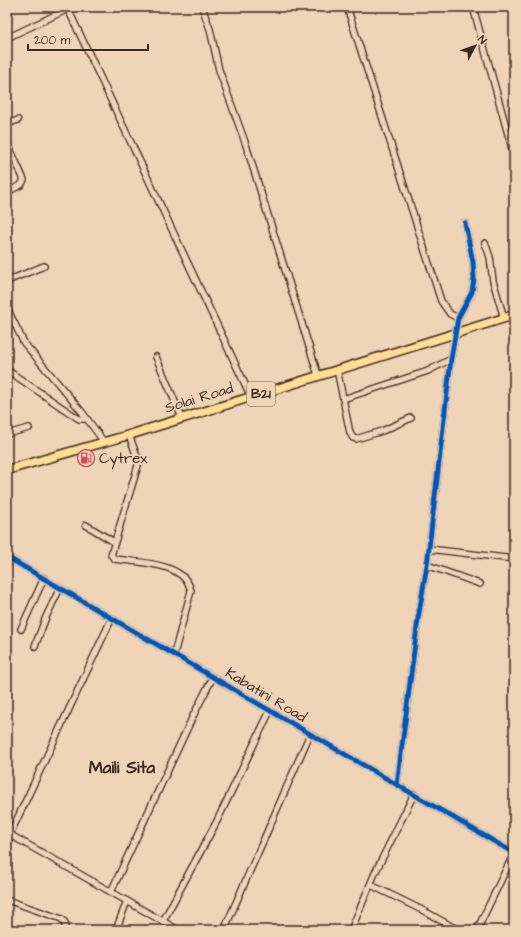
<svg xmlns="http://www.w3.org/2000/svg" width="521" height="937" font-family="'Architects Daughter',sans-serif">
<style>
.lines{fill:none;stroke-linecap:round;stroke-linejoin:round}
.minor-casing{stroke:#3b2a1e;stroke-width:8}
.highway-casing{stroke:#3b2a1e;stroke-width:11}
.minor{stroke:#f0d4b7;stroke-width:5.5}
.highway{stroke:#ffdd96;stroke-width:8}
.cycleway-casing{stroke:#f0d4b7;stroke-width:8}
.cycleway{stroke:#0057b8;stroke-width:5}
.labels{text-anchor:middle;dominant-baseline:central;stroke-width:3.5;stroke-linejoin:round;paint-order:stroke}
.shield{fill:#f0d4b7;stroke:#715d4c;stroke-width:1}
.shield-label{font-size:14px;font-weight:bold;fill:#3b2a1e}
.street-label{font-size:15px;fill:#3b2a1e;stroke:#f0d4b7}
.poi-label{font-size:15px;fill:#3b2a1e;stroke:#f0d4b7;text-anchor:start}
.quarter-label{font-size:17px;font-weight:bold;fill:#3b2a1e;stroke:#f0d4b7}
</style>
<rect width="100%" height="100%" fill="#f0d4b7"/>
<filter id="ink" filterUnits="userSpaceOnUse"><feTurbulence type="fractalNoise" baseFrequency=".025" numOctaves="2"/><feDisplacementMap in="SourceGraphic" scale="8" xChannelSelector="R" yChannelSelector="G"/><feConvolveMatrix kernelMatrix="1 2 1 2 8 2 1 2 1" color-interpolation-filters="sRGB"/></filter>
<g filter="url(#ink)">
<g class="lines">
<!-- minor casing -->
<g class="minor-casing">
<g id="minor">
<path d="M67,7l184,390"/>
<path d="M202,7l8,22 9,41 27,75 72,230"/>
<path d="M347,7l94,294 9,13 8,4"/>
<path d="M473,7l41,149"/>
<path d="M7,38l61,-29"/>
<path d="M7,124l11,-4"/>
<path d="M7,142l17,38 -3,5 -14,7"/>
<path d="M485,243l5,14 3,24 11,37"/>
<path d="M7,281l37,-15"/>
<path d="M7,308l17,35 58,69 22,30"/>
<path d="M156,357l26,61"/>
<path d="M337,369l13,64 3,5 3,1 26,-8 29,-13"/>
<path d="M7,370l66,45 6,4h8"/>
<path d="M343,399l85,-28 23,-12"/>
<path d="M7,434l22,-6"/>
<path d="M129,435l10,27 -28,93 4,4c24,4 70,3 76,32l-17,63"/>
<path d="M86,525l28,17"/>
<path d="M429,549l85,10"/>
<path d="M7,557l507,296"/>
<path d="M7,565l3,-6"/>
<path d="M427,565l53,19"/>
<path d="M21,629l23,-51"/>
<path d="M35,646l11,-29 14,-29"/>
<path d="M397,785l21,-166 9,-54 24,-206 7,-41 14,-26 2,-13 -1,-17 -8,-39"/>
<path d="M7,833l171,97"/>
<path d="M7,846l3,-12 102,-216"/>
<path d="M371,885l53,26 34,19"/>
<path d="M111,892l83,-178 19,-37"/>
<path d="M7,900l55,19 3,4v7"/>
<path d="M163,921l54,-100 53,-110"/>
<path d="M116,930l11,-29"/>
<path d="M224,930l86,-196"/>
<path d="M351,930l24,-57 39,-79"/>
<path d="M477,930l37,-77"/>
</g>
</g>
<!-- highway casing -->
<g class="highway-casing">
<path id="highway" d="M7,470l122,-35 385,-120"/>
</g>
<!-- minor -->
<use href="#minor" class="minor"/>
<!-- highway -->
<use href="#highway" class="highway"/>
<!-- cycleway casing -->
<g class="cycleway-casing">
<g id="cycleway">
<path d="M7,557l507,296"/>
<path d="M397,785l21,-166 9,-54 24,-206 7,-41 14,-26 2,-13 -1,-17 -8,-39"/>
</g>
</g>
<!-- cycleway -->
<use href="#cycleway" class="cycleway"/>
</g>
</g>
<!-- icons -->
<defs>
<g id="fuel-ring" transform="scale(0.9)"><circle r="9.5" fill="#f0d4b7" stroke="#d1495b" stroke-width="1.5"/><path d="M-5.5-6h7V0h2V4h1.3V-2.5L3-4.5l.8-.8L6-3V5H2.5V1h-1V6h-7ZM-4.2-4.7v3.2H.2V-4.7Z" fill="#d1495b"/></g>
</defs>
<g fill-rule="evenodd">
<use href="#fuel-ring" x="86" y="458"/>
</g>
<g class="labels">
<!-- shield labels -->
<rect class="shield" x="247" y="382" width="28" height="24" rx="3"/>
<g class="shield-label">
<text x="261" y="394">B21</text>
</g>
<!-- street labels -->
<g class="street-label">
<text transform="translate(199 398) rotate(-17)">Solai Road</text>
<text transform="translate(266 695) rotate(31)">Kabatini Road</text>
</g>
<!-- poi labels -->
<g class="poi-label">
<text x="99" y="458">Cytrex</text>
</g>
<!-- quarter labels -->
<g class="quarter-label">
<text x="122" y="768">Maili Sita</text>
</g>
</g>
<!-- margin -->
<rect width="521" height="937" fill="none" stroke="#f0d4b7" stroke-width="24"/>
<rect x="12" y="12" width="497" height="913" fill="none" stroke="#3b2a1e" stroke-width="1.5" filter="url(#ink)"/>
<!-- north arrow -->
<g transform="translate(475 46) rotate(49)" stroke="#f0d4b7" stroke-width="3" paint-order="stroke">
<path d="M0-3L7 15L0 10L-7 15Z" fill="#3b2a1e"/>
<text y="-6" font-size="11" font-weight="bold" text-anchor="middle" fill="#3b2a1e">N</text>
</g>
<!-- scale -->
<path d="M28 44v6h120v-6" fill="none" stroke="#3b2a1e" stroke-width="2"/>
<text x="34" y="44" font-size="12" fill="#3b2a1e" stroke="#f0d4b7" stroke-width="3" paint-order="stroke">200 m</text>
</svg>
